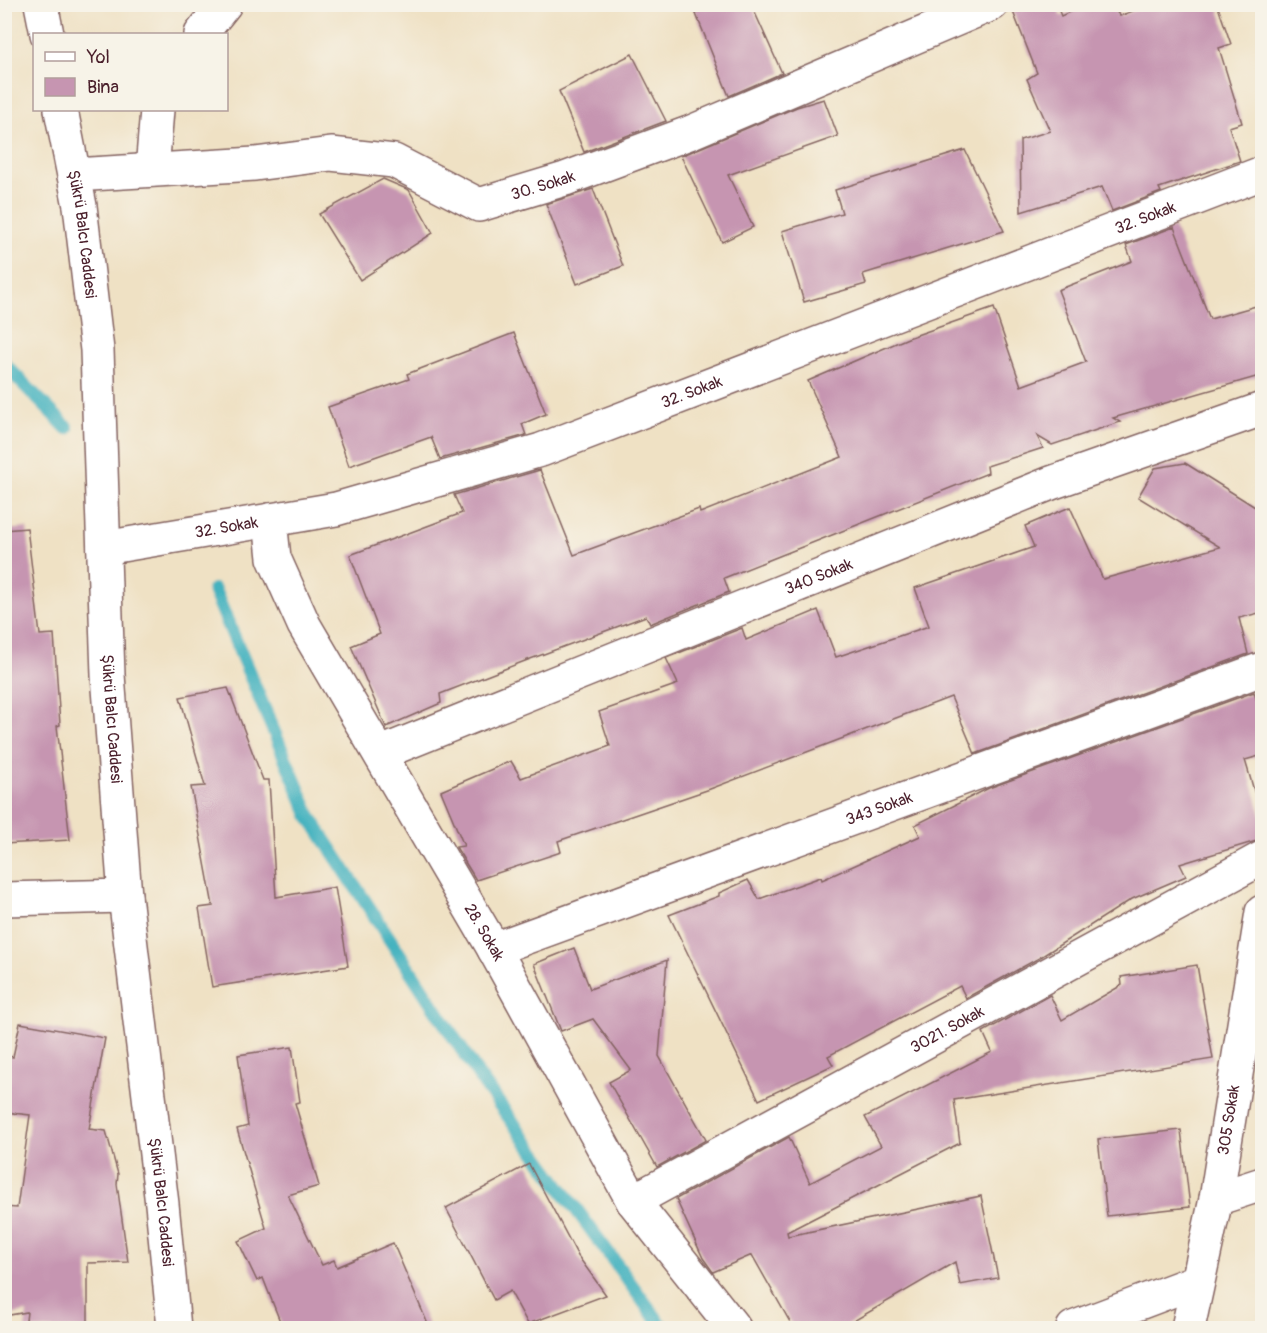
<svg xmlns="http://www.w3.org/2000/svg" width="1267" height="1333" font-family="Pangolin,sans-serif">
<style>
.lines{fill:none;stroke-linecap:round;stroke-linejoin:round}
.stream{stroke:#44b2bf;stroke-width:14}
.building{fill:#c695b1}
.minor-casing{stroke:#846361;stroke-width:36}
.tertiary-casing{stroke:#846361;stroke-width:36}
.minor{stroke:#fff;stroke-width:33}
.tertiary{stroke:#fff;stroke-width:33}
.labels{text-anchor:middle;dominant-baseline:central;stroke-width:5;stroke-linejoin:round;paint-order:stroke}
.street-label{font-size:16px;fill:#4a1f2b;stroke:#f7f3e8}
</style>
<rect width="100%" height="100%" fill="#f7f3e8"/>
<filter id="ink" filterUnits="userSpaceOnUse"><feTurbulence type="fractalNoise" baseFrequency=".0167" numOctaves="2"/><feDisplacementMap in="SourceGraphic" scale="12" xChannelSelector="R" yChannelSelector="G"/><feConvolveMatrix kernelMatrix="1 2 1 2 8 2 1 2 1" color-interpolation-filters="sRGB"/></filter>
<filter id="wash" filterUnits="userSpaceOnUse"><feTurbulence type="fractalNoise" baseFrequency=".008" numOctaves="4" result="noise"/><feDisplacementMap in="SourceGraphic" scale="24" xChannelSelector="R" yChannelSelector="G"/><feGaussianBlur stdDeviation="1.35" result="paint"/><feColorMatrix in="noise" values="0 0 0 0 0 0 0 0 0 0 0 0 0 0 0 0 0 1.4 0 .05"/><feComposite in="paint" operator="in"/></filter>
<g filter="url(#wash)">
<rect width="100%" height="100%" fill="#efe1c4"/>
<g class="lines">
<!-- stream -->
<g class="stream">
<path d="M4,364l63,64"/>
<path d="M214,590l96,227 171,262 182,249"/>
</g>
</g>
<g id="blocks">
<!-- building -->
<g class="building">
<path d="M692,4h59l31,69 -53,23z"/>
<path d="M1010,4h46l5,12 26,-12h23l10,12 30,-12h67l14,40 -12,4 23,75 -13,4 11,34 -81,27 2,4 -49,19 -10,-24 -81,25 -1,-72 30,-9 -23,-52 10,-6z"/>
<path d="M632,54l34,67 -82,31 -25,-61z"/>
<path d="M824,99l14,37 -110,39 25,52 -31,15 -41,-86 116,-49z"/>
<path d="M965,150l39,81 -141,43 3,10 -62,18 -22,-71 60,-18 -7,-23z"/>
<path d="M383,179l26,11 24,43 -73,47 -41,-66z"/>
<path d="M593,189l30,77 -46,18 -31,-80z"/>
<path d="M1174,227l36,92 53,-15v71l-150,43 7,4 -68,23 -15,-9 6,12 -56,18 1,7 -264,105 5,14 -79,32 -4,-8 -121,45 -85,33 1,9 -55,24 -35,-81 29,-12 -30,-79 112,-42 -8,-18 86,-25 34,85 125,-46 1,4 142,-56 -34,-76 100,-43 86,-30 27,78 65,-24 -28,-72 74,-29 -6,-16z"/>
<path d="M514,333l32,81 -24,10 4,11 -86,24 -9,-22 -82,29 -21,-59 81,-28 -2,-5z"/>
<path d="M1185,463l78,49v100l-24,6 9,36 -273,100 -24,-57 -241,92 -152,52 3,11 -85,28 -20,-33 8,-1 -23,-55 70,-30 10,17 89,-32 -11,-34 79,-28 -12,-26 76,-30 4,12 72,-30 18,47 93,-31 -14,-38 119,-41 -9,-21 45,-19 33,72 117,-32 -82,-50 17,-29z"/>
<path d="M27,528l13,107 14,-1 6,91 -3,1 13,114 -66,4v-314z"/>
<path d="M228,688l35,92h6l7,117 59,-10 13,79 -136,21 -13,-79 14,-2 -22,-119 14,-1 -25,-89z"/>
<path d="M1254,692l9,27v36l-18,5 18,61v18l-83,25 6,12 -54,23 -93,59 -73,40 -6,-12 -132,70 5,9 -74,35 -90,-185 50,-19v-3l29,-13 11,19 62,-22 1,3 98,-44 -5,-11 74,-37z"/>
<path d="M574,948l16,41 77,-29 -8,96 47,84 -49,27 -48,-85 22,-12 -38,-51 -32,12 -27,-67z"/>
<path d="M1197,965l16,94 -259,41 6,43 -173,89 1,4 193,-40 17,82 -38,7 -5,-23 -115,67h-46l-42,-74 -39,17 -10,-14 -27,-59 113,-62 21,46 71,-37 -16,-29 127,-65 -9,-20 67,-37 12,25 60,-35 -1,-8z"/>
<path d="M20,1023l85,15 -16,91 17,2 12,43 -1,10 11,78 -40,1v66h-63l2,-17 -23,4v-109l13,1 13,-93 -26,-3v-57l9,2z"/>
<path d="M292,1047l8,55 -5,1 24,83 -31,9 34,70 12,-5 3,7 56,-24 37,86h-147l-20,-51 -6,3 -19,-40 28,-13 -29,-99 11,-3 -10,-71z"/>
<path d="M1181,1130l9,77 -83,9 -9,-77z"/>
<path d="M529,1164l49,92 28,39 -78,29 -18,-33 -16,9 -48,-92z"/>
</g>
</g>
</g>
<g filter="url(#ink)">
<use href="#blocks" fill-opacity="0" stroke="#846361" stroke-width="1.5"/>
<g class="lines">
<!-- minor casing -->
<g class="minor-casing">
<g id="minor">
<path d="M201,34l24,-30"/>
<path d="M152,170l5,-60"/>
<path id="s1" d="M74,175l181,-11 76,-10 63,7 85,44 86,-26 124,-46 303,-129"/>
<path id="s2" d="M270,520l4,38 30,67 190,324 139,252 101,127"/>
<path id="s3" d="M104,548l232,-39 205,-59 721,-277"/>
<path id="s4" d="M381,753l670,-270 211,-74"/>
<path d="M4,899l121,-3"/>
<path id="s5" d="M494,949l768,-280"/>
<path d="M1216,1199l46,-15"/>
<path id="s6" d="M633,1201l629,-343"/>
<path d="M1073,1328l124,-47"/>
<path id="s7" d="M1188,1328l28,-129 46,-287"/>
</g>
</g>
<!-- tertiary casing -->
<g class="tertiary-casing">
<g id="tertiary">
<path d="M41,4l6,30"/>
<path id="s8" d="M61,110l19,96 17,144 11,325 17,221 37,308 12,124"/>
</g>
</g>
<!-- minor -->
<use href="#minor" class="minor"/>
<!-- tertiary -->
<use href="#tertiary" class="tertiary"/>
</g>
</g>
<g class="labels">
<!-- street labels -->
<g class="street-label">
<text stroke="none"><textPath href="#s1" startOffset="484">30. Sokak</textPath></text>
<text stroke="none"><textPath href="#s3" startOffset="1096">32. Sokak</textPath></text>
<text stroke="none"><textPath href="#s8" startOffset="126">Şükrü Balcı Caddesi</textPath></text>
<text stroke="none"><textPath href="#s3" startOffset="610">32. Sokak</textPath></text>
<text stroke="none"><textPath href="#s3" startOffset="124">32. Sokak</textPath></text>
<text stroke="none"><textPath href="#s4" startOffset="472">340 Sokak</textPath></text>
<text stroke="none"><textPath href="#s8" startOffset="612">Şükrü Balcı Caddesi</textPath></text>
<text stroke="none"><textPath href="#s5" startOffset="410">343 Sokak</textPath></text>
<text stroke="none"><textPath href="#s2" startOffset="468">28. Sokak</textPath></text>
<text stroke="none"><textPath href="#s6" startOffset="358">3021. Sokak</textPath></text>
<text stroke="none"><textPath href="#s7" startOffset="212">305 Sokak</textPath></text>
<text stroke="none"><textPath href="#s8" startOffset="1098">Şükrü Balcı Caddesi</textPath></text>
</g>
</g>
<!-- margin -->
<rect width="1267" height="1333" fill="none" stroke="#f7f3e8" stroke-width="24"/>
<!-- legend -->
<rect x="33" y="33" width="195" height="78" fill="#f7f3e8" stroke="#b29e9c" stroke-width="1.5"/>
<rect x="45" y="52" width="30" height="9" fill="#ffffff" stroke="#b29e9c" stroke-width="1.5"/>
<text x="87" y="63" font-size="18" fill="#4a1f2b">Yol</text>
<rect x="45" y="78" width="30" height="18" fill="#c695b1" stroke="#b29e9c" stroke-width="1.5"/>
<text x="87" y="93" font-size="18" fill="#4a1f2b">Bina</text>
</svg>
